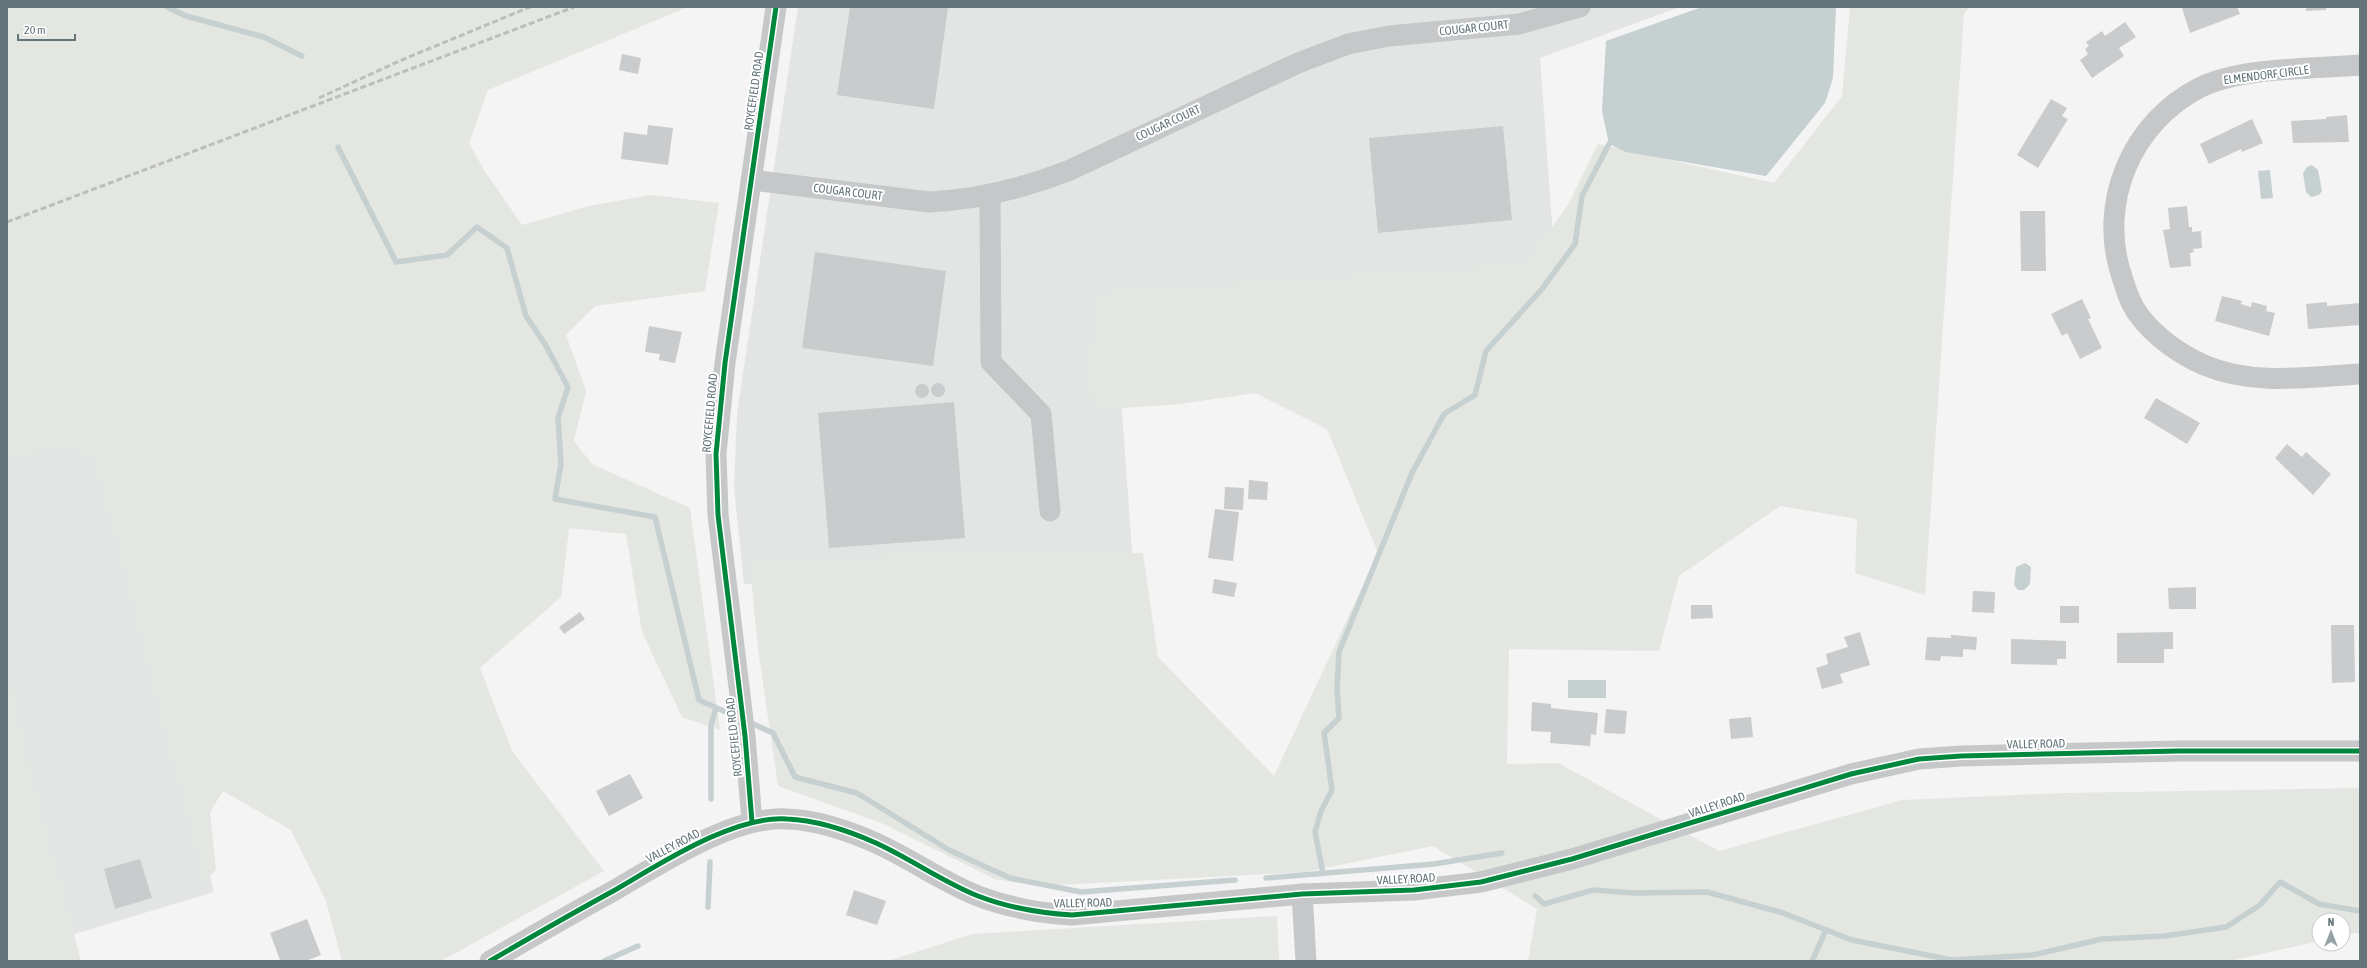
<svg xmlns="http://www.w3.org/2000/svg" width="2367" height="968" font-family="'Asap Condensed',sans-serif">
<style>
.built{fill:#e3e5e4}
.green{fill:#e4e6e1}
.water{fill:#c6d0d1}
.lines{fill:none;stroke-linecap:round;stroke-linejoin:round}
.stream{stroke:#c6d0d1;stroke-width:5.5}
.building{fill:#cacbcc}
.minor{stroke:#c5c7c8;stroke-width:21}
.rail{stroke:#bcbebe;stroke-width:3;stroke-dasharray:6 3;stroke-linecap:butt}
.cycleway-casing{stroke:#fff;stroke-width:8}
.cycleway{stroke:#00873e;stroke-width:5}
.labels{text-anchor:middle;dominant-baseline:central;stroke-width:4;stroke-linejoin:round;paint-order:stroke}
.street-label{font-size:12px;fill:#64757a;stroke:#fff}
</style>
<rect width="100%" height="100%" fill="#f4f4f4"/>
<!-- built -->
<g class="built">
<path d="M798,7h882l-140,51 15,205 -441,36 19,265 -389,20 -10,-97 3,-74z"/>
<path d="M90,424l124,468 -146,44 -61,-202v-287z"/>
</g>
<!-- green -->
<g class="green">
<path d="M7,7h427l1,2 6,-2h247l-200,83 -19,53 15,27 38,55 67,-19 62,-11 68,8 -14,88 -110,15 -29,29 20,56 -12,50 18,23 98,44 30,222 -38,-13 -40,-85 -16,-98 -57,-6 -8,69 -81,71 32,83 92,120 -163,90h-99l-16,-60 -35,-71 -68,-39 -13,21 6,57 -11,15 -87,-339 -25,-88 -29,-11 -57,12z"/>
<path d="M1850,7h120l-6,6 -39,582 -70,-22 2,-54 -77,-13 -101,70 -20,75 -150,-2 -2,115 51,-1 161,88 183,-51 164,-7 294,-5v146l-7,-1 -10,2v-15h-24v21l-89,20h-702l9,-52 -104,-63 -128,26 -267,14 -43,-7 -111,-55 -106,-38 -20,-137 -9,-91 394,-5 15,104 116,119 104,-223 -51,-124 -72,-36 -75,11 -87,6 -3,-54 10,-63 425,-28 44,-62 29,-59 176,39 68,-87z"/>
<path d="M7,671l19,87 55,203h-74z"/>
<path d="M1277,916l2,45h-391l84,-27z"/>
</g>
<!-- water -->
<g class="water">
<path d="M1702,7h134l-3,71 -8,25 -59,73 -140,-24 -17,-8 -7,-33 4,-70z"/>
<path d="M2312,165l6,5 4,21 -3,4 -8,2 -5,-5 -3,-19 4,-6z"/>
<path d="M2270,170l3,28 -12,1 -3,-28z"/>
<path d="M2025,563l6,4 -1,17 -6,6h-6l-4,-5 2,-18z"/>
<rect x="1568" y="680" width="38" height="18"/>
</g>
<g class="lines">
<!-- stream -->
<g class="stream">
<path d="M167,7l19,9 78,21 38,19"/>
<path d="M338,147l58,115 51,-7 30,-28 30,21 19,68 19,28 23,43 -10,31 3,46 -6,35 100,18 44,183 38,17"/>
<path d="M749,722l24,11 22,44 62,16 92,57 61,28 71,14 154,-12"/>
<path d="M711,799v-74l5,-17"/>
<path d="M1323,873l-8,-41 6,-21 11,-21 -8,-57 15,-15 -2,-29 2,-37 73,-179 32,-59 31,-19 11,-44 56,-62 33,-45 7,-48 27,-52"/>
<path d="M1266,878l168,-14 68,-11"/>
<path d="M1535,896l9,8 49,-14 41,3 73,-1 76,21 69,27 100,20 81,-5 69,-16 63,-3 61,-9 34,-22 20,-23 39,22 41,7"/>
<path d="M708,907l2,-45"/>
<path d="M604,961l34,-15"/>
<path d="M1812,961l14,-31"/>
</g>
</g>
<!-- building -->
<g class="building">
<path d="M850,7h98l-14,102 -97,-14z"/>
<path d="M2186,7h51l3,7 -50,19 -8,-25z"/>
<path d="M2306,7h20v3l-20,1z"/>
<path d="M2125,22l11,15 -17,11 5,8 -32,22 -12,-18 8,-6 -3,-5 4,-3 -3,-4 16,-11 3,5z"/>
<path d="M622,54l19,4 -3,16 -19,-4z"/>
<path d="M2051,99l16,9 -5,8 6,3 -30,49 -21,-13z"/>
<path d="M2347,115l2,27 -56,1 -2,-22 35,-2v-2z"/>
<path d="M2252,119l11,24 -21,9 -1,-3 -32,15 -9,-20z"/>
<path d="M648,125l25,3 -5,37 -47,-6 3,-27 23,3z"/>
<path d="M1503,126l9,94 -134,13 -9,-95z"/>
<path d="M2187,206l2,21h3v5l9,-1 1,17 -9,1 1,3 -4,1 1,13 -21,2 -7,-38 7,-1 -2,-21z"/>
<path d="M2020,211h25l1,60h-25z"/>
<path d="M815,252l131,19 -13,95 -131,-18z"/>
<path d="M2222,296l20,5 -1,3 10,3 1,-5 15,4 -1,5 9,2 -6,23 -54,-15z"/>
<path d="M2082,299l9,19 -3,1 14,29 -22,11 -13,-26 -5,3 -11,-22z"/>
<path d="M2327,302v4l33,-3v22l-52,4 -2,-25z"/>
<path d="M649,326l33,6 -7,31 -16,-3 1,-6 -15,-2z"/>
<circle cx="938" cy="390" r="7"/>
<circle cx="922" cy="391" r="7"/>
<path d="M2156,398l44,25 -13,21 -43,-26z"/>
<path d="M954,402l11,136 -136,10 -11,-135z"/>
<path d="M2287,444l15,13 4,-5 25,22 -18,21 -38,-37z"/>
<path d="M1249,480l19,2 -1,18 -19,-1z"/>
<path d="M1225,487l19,1 -1,22 -19,-1z"/>
<path d="M1215,509l24,3 -6,49 -25,-3z"/>
<path d="M1214,579l23,4 -3,14 -22,-4z"/>
<path d="M2196,587v22h-27l-1,-21z"/>
<path d="M1973,591l22,1 -1,21 -22,-1z"/>
<path d="M1691,605h21l1,13 -22,1z"/>
<rect x="2060" y="606" width="19" height="17"/>
<path d="M580,612l5,7 -21,15 -5,-7z"/>
<path d="M2331,625h23l1,57 -23,1z"/>
<path d="M1860,632l10,33 -30,9 3,9 -21,6 -6,-21 12,-4 -2,-10 22,-7 -4,-10z"/>
<path d="M2173,632v17h-9v14h-47v-30z"/>
<path d="M1951,635l26,2 -1,13 -13,-1v8l-22,-1 -1,5 -15,-1 2,-23 24,1z"/>
<path d="M2011,639l55,2v18h-9v6l-46,-1z"/>
<path d="M1532,702l19,2v4l47,5 -2,22 -5,-1 -1,12 -40,-3 1,-11 -20,-1z"/>
<path d="M1606,709l21,2 -2,23 -21,-1z"/>
<path d="M1751,717l2,20 -22,2 -2,-20z"/>
<path d="M630,774l13,24 -34,18 -13,-25z"/>
<path d="M140,859l12,39 -37,11 -11,-40z"/>
<path d="M854,890l32,11 -9,24 -31,-10z"/>
<path d="M307,919l14,36 -15,6h-29l3,-1 -10,-27z"/>
</g>
<g class="lines">
<!-- minor -->
<g class="minor">
<path d="M2360,65c-47,4 -117,2 -159,22 -70,35 -104,117 -79,190 4,13 8,26 16,37 16,22 41,40 66,51 49,21 104,12 156,9"/>
<path d="M752,180l177,22c50,-2 95,-14 141,-32l228,-107 50,-19 41,-8 130,-12 61,-17"/>
<path d="M990,196l1,166 50,52 9,97"/>
<path d="M752,822l-7,-86 -27,-221 -2,-61 9,-91 51,-356"/>
<path d="M1302,894l4,67"/>
<path d="M490,961c41,-24 83,-48 125,-71 45,-26 119,-75 172,-71 30,1 62,12 89,24 35,16 67,39 102,53 31,12 61,17 94,19l230,-21 112,-4 67,-8 91,-23 279,-85 68,-15 42,-3 217,-5h182"/>
</g>
<!-- rail -->
<g class="rail">
<path d="M319,98l85,-39 126,-52"/>
<path d="M7,222l567,-215"/>
</g>
<!-- cycleway casing -->
<g class="cycleway-casing">
<g id="cycleway">
<path d="M752,822l-7,-86 -27,-221 -2,-61 9,-91 51,-356"/>
<path d="M490,961c41,-24 83,-48 125,-71 45,-26 119,-75 172,-71 30,1 62,12 89,24 35,16 67,39 102,53 31,12 61,17 94,19l230,-21 112,-4 67,-8 91,-23 279,-85 68,-15 42,-3 217,-5h182"/>
</g>
</g>
<!-- cycleway -->
<use href="#cycleway" class="cycleway"/>
</g>
<g class="labels">
<!-- street labels -->
<g class="street-label">
<text transform="translate(1474 28) rotate(-6)">COUGAR COURT</text>
<text transform="translate(2266 75) rotate(-7)">ELMENDORF CIRCLE</text>
<text transform="translate(754 91) rotate(-82)">ROYCEFIELD ROAD</text>
<text transform="translate(1168 123) rotate(-25)">COUGAR COURT</text>
<text transform="translate(848 192) rotate(7)">COUGAR COURT</text>
<text transform="translate(710 413) rotate(-85)">ROYCEFIELD ROAD</text>
<text transform="translate(734 737) rotate(-96)">ROYCEFIELD ROAD</text>
<text transform="translate(2036 744) rotate(-1)">VALLEY ROAD</text>
<text transform="translate(1717 805) rotate(-18)">VALLEY ROAD</text>
<text transform="translate(673 846) rotate(-28)">VALLEY ROAD</text>
<text transform="translate(1406 879) rotate(-3)">VALLEY ROAD</text>
<text transform="translate(1083 903) rotate(-1)">VALLEY ROAD</text>
</g>
</g>
<!-- border -->
<rect width="2367" height="968" fill="none" stroke="#64757a" stroke-width="16"/>
<!-- north arrow -->
<g transform="translate(2331 932)"><circle r="19" fill="#ffffff" stroke="#c1c8ca"/>
<path d="M0-3L7 15L0 10L-7 15Z" fill="#96a1a5"/>
<text y="-6" font-size="11" font-weight="bold" text-anchor="middle" fill="#64757a">N</text>
</g>
<!-- scale -->
<path d="M18 34v6h57v-6" fill="none" stroke="#64757a" stroke-width="2"/>
<text x="24" y="34" font-size="12" fill="#64757a" stroke="#ffffff" stroke-width="3" paint-order="stroke">20 m</text>
</svg>
